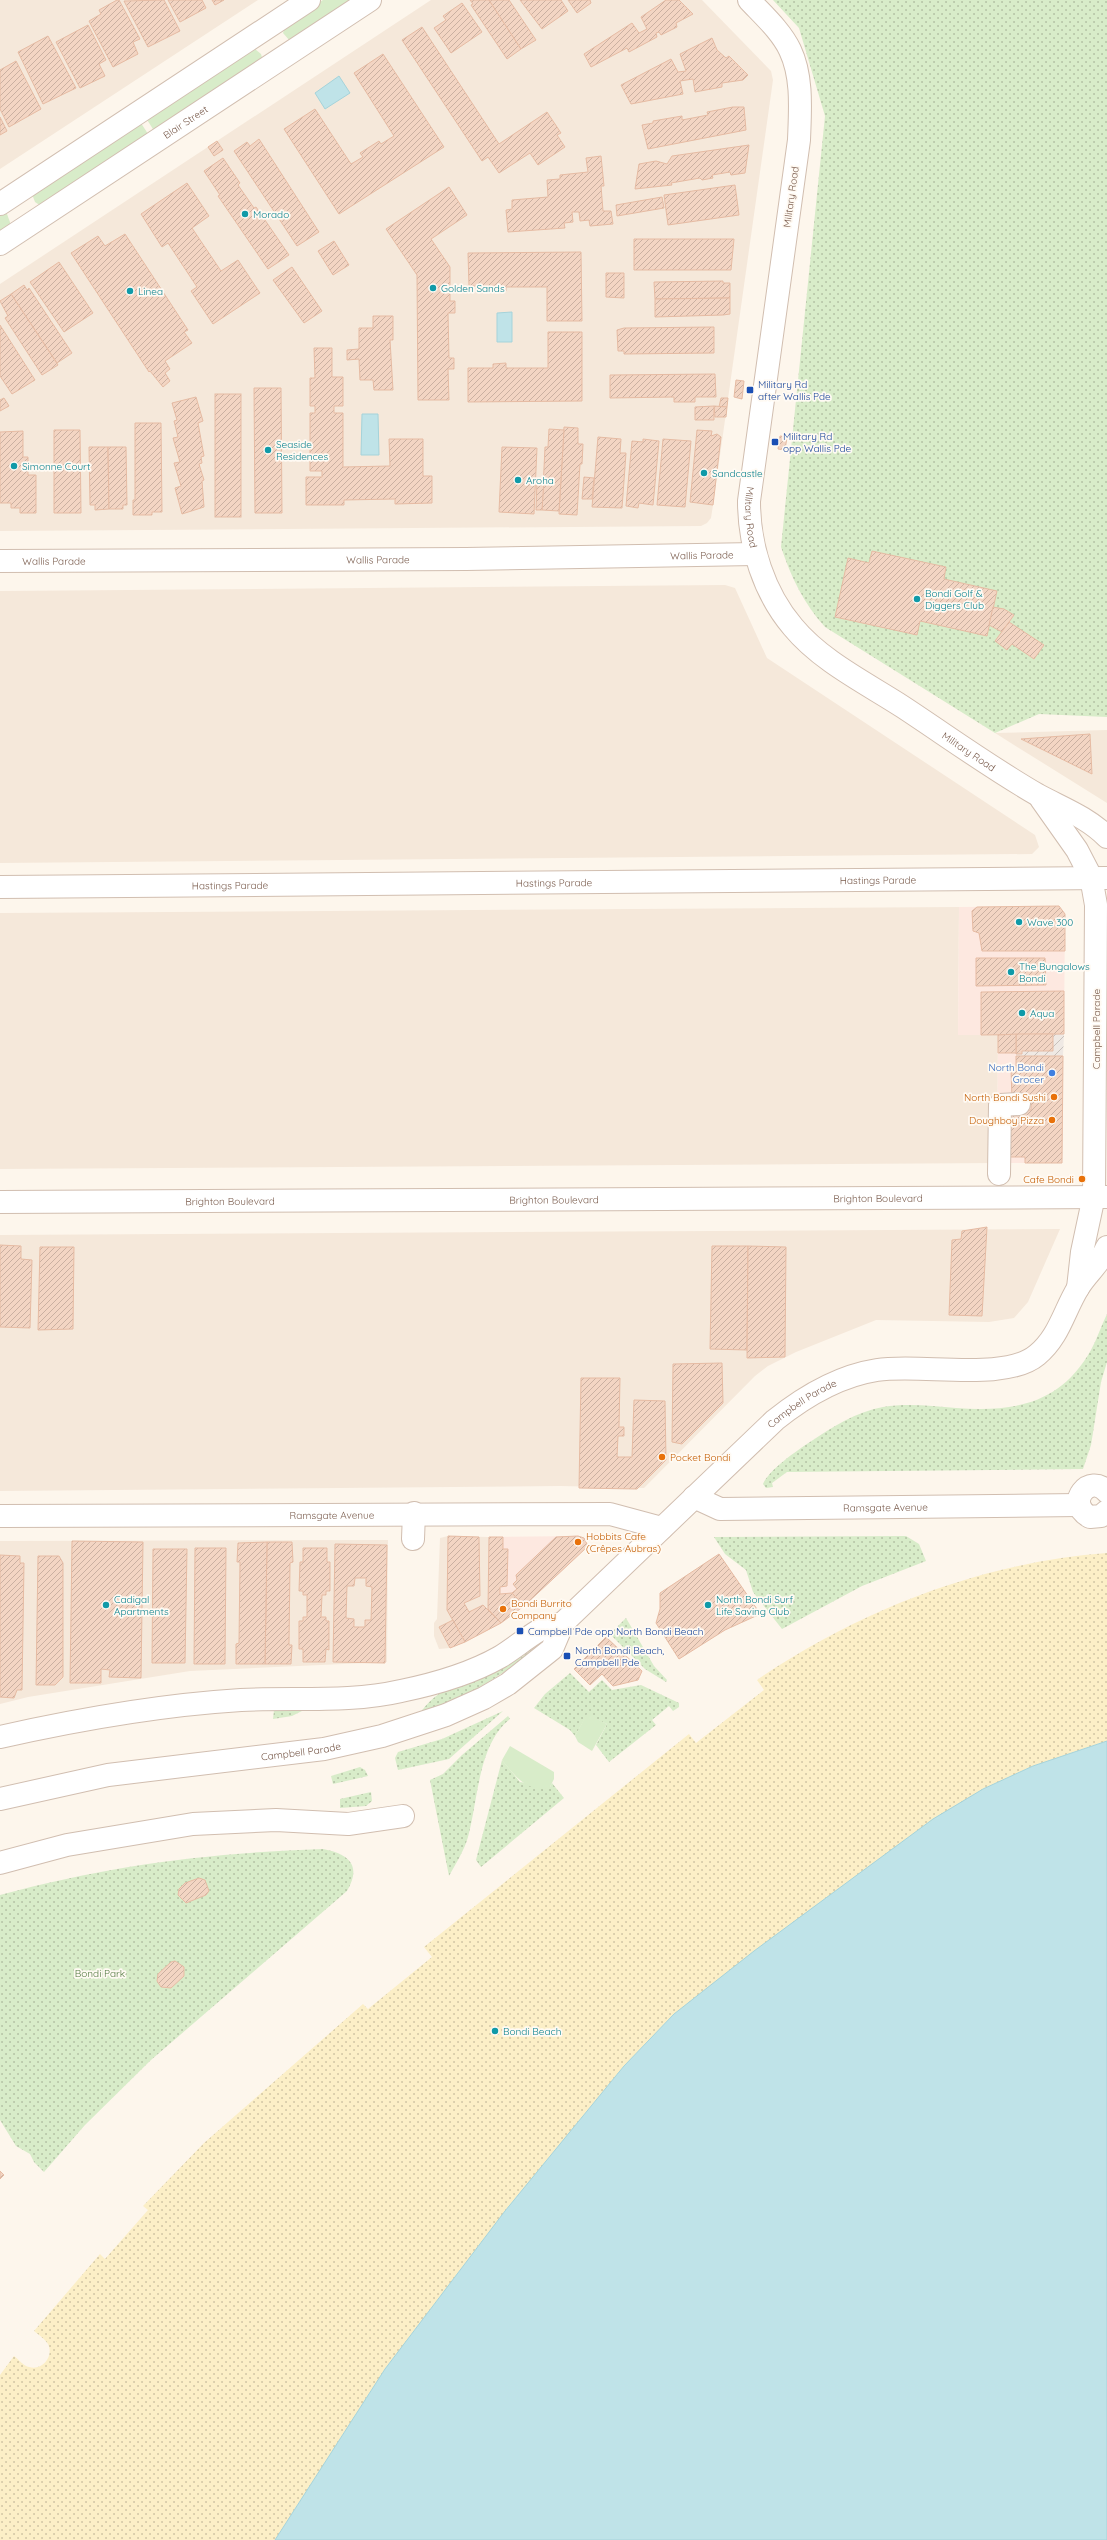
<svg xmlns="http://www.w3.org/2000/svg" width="1107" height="2540" font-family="Quicksand,sans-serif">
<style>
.residential{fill:#f5e8da}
.commercial{fill:#fde8e0}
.industrial{fill:url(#industrial-furrows)}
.grass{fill:url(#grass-dots)}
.sand{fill:url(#sand-dots)}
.garden{fill:#d8ecc9}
.water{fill:#bfe3e8;stroke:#a5d3da}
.building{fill:url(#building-hatch);stroke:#e6bba3;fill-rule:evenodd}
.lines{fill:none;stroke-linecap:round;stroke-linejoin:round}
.minor-casing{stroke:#d1beb0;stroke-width:24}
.minor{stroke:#fff;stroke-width:22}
.culture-dot{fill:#0f9aa8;stroke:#fffaf3;stroke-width:1.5}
.transit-dot{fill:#1a4fb4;stroke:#fffaf3;stroke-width:1.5}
.shop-dot{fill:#3f7fe0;stroke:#fffaf3;stroke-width:1.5}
.food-dot{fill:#e8710a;stroke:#fffaf3;stroke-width:1.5}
.labels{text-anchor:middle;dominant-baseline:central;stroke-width:3.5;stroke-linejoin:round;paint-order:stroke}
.street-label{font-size:10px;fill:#7a5c4d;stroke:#fffaf3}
.culture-label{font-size:10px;fill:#0d838f;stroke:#fffaf3;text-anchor:start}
.transit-label{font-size:10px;fill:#164399;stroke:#fffaf3;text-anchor:start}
.shop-label{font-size:10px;fill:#366cbe;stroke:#fffaf3;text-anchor:end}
.food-label{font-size:10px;fill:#c56008;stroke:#fffaf3;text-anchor:end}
.park-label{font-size:10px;fill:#537a41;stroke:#fffaf3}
</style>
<defs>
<pattern id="industrial-furrows" width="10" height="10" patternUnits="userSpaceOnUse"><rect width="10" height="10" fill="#efe9e4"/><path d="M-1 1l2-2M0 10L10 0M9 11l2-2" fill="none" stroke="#c7c0bb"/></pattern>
<pattern id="grass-dots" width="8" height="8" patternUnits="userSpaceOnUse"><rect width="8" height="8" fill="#d8ecc9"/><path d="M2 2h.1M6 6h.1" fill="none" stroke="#b4c2a5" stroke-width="1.8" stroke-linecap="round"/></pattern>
<pattern id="sand-dots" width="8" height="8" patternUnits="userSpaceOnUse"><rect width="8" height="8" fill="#fcefc7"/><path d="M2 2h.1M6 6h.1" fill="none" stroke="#d1c5a4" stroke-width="1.8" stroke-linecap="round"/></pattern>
<pattern id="building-hatch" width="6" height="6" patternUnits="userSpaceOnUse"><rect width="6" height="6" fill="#f3d5c3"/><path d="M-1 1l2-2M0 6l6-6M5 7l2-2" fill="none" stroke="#cab0a1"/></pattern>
</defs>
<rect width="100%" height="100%" fill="#fdf6ec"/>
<!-- residential -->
<g class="residential">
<path d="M0,0h258l-258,169z"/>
<path d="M431,0h271l69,71 2,9 -60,425 -2,13 -4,5 -6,3 -701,5v-247z"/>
<path d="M725,585l10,3 32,70 268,177 4,12 -7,7 -1032,9v-272z"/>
<path d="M1107,730v73l-112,-70z"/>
<path d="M959,907l-1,128h40l-1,128 -997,6v-256z"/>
<path d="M1060,1229l-32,73 -14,16 -25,4 -113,-2 -80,32 -28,14 -13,10 -111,112 -83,-2 -561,5v-256z"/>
<path d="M448,1536l41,1 -1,72 13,14 -51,25 -11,1 -5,-13v-13l3,-4 3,-81z"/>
<path d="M388,1540l-1,122 -197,9 -162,26 -28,7v-163z"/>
</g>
<!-- commercial -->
<g class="commercial">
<path d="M1059,906l6,8 -1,120h-48v20l47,2 -1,107h-65l1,-128h-40l1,-128z"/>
<path d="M578,1536l6,2 3,6 -2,5 -61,57 -23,17 -13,-14 1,-72z"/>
</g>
<!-- industrial -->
<path class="industrial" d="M1016,1034h48l-1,22h-47z"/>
<!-- grass -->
<g class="grass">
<path d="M773,0h334v717l-68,-3 -44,19 -170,-106c-21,-23 -34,-50 -44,-80l44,-431 -26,-88z"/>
<path d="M1107,1314v48l-6,20 -10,63 -8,24 -296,3 -15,11 1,4 -7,1 -3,-4c6,-14 33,-33 47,-42 22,-15 46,-30 73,-35 24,-4 49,-1 73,1 57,4 104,-3 135,-58 6,-11 10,-24 16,-36z"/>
<path d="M906,1536l13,8 7,17 -64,25 -80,43 -29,-37 -7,-22 -21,-16 -11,-17z"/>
<path d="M626,1618l28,48 13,14 -1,2 -21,-13 -35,-35z"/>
<path d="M548,1637l1,1c-44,35 -74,57 -128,74 19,-28 49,-30 79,-43 18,-8 32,-20 48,-32z"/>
<path d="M570,1673l19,19 13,-12 10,10 29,-5 38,18v4l-6,4 -4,-5 -17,14 4,5 -47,37 -13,-17 11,-21 -20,-9 -12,21 -5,-6 -36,-22 11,-14z"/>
<path d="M274,1710h30l-12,6 -19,3z"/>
<path d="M503,1711l-54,48 -51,11 -3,-12 3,-6 44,-13z"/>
<path d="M508,1716l2,3c-32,25 -32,82 -42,118 -4,14 -12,26 -19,39l-19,-96 13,-6 19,-19z"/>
<path d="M502,1760l18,22 30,5 2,-4 12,15 -83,69 -5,-7z"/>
<path d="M360,1767l5,3 3,6 -35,8 -2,-8z"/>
<path d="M371,1792l1,9 -6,5 -26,2v-9z"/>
<path d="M323,1849c26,5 39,16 24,42l-196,169 -66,65 -41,47 -10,-10 -4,-8 -14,-8 -16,-26v-225c111,-30 209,-42 323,-46z"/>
</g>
<!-- sand -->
<path class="sand" d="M1107,1553v188l-74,25 -50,23 -309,225 -50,52 -119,145 -120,158 -110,171h-275v-165l14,-19c5,4 10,10 15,11 14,4 25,-11 19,-23 -3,-5 -9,-9 -14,-13l66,-77 5,5 43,-49 -5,-4 61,-63 159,-139 5,5 64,-52 -8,-10 265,-213 7,9 68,-53 -7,-10c102,-70 226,-118 350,-127z"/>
<!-- garden -->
<g class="garden">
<path d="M323,0h35l-68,41 -7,-8 3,-9z"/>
<path d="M255,49l6,5 2,7 -107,73 -10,-16z"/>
<path d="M139,120l11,17 -109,69 -6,-4 -3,-8z"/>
<path d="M0,213l7,1 4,11 -11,10z"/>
<path d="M587,1714l20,10 -15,27 -14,-9 -3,-6z"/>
<path d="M510,1746l44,26v7l-4,8c-22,7 -36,-12 -48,-27z"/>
</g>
<!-- water -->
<g class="water">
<path d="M339,76l11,17 -25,16 -10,-16z"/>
<path d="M512,312v30h-15v-29z"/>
<path d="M362,414h16l1,41h-18z"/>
<path d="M1107,1741v799h-832l110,-171 120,-158 119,-145 50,-52 80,-63 179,-132 50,-30 50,-23z"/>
</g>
<!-- building -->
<g class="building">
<path d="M117,0h2l21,39 -7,3 5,12 -25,13 -24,-46 12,-7 -2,-4z"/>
<path d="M164,0l16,31 -32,16 -24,-46z"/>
<path d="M168,0h34l4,8 -26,14z"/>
<path d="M212,0h12l-9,5z"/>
<path d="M470,0h19l32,49 -14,10 -36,-54 2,-1z"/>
<path d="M489,0h20l27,40 -15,9z"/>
<path d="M520,0h41l7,11 -26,18z"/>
<path d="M568,0h22l1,3 -14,10z"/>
<path d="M666,0h13l14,14 -17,9 1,4 -16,8 -2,-3 -3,1 1,4 -28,15 -2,-4 -36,19 -7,-13 48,-31 7,10 8,-4 -6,-12z"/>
<path d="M462,3l20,29 -31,21 -17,-25 12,-8 -3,-4z"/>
<path d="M88,25l18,35 -7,4 6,12 -25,12 -24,-46z"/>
<path d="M422,27l77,117 48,-32 14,21 -4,2 8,12 -27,18 -8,-12 -31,20 -11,-16 -6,4 -80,-121z"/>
<path d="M48,36l28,52 -33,16 -25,-52z"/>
<path d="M712,38l5,12 9,8 3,-2 19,19 -5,5 -21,3v4l-27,5 -2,-13 -13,2 3,13 -52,10 -10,-19 50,-26 7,13 8,-1 -6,-17z"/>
<path d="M383,54l61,93 -105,67 -55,-85 31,-20 36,55 12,-7 -3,-4 19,-12 2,3 13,-8 -40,-63z"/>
<path d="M16,61l25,48 -32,18 -9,-18v-39z"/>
<path d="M733,107h11l2,23 -98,19 -6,-24 11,-2v-2l29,-5v4l26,-5 -1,-3z"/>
<path d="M0,117l7,14 -7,4z"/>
<path d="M259,139l60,93 -22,14 -63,-95 13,-9 3,4z"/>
<path d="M217,141l6,9 -9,6 -6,-9z"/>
<path d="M749,145l-4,28 -14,2 -1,-3 -18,3 1,3 -11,2 -2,-2 -29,5 1,2 -37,4 4,-25 17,-3 11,3 5,-8z"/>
<path d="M601,156l3,30h-3l2,25h8l2,13 -23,2 -1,-6 -9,1 -1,-9h-7l1,10 -9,1 1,5 -57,4 -2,-22 6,-1v-9l36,-3 -1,-17 13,-1v-4l28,-3 -2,-14z"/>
<path d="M223,158l17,25 -2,2 16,23 2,-1 33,48 -21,14 -50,-73 2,-1 -16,-24z"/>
<path d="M187,183l22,33 -17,12 29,43 17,-11 22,33 -47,31 -22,-33 6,-4 -29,-44 -6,4 -21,-33z"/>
<path d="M735,185l4,30 -71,10 -4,-30z"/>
<path d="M449,187l18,28 -36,24 19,28v34h5v12h-7l1,45h5v11h-6l1,31h-31l-1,-125 -31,-46z"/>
<path d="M662,197l2,11 -47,8 -1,-11z"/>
<path d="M125,234l63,96 -4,2 8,11 -27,18 5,8 -5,4 5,8 -7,6 -13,-16 -1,1 -78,-119 27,-17 7,10z"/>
<path d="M634,239h100l-3,31h-97z"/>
<path d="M334,241l15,24 -16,10 -15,-24z"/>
<path d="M581,252l1,69h-35v-34h-41v4h-13v-5h-24l-1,-33z"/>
<path d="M59,262l34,51 -29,19 -34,-50z"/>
<path d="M292,267l30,44 -18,12 -31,-43z"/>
<path d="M606,273h18v25l-18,-1z"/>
<path d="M723,281v2h7v15l-75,1 -1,-17z"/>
<path d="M24,285l3,5 2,-2 43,65 -15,10 -46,-69z"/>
<path d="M11,294l47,71 -16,10 -37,-57 3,-2 -8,-15z"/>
<path d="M730,298v16l-7,1 -68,2v-18z"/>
<path d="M373,316h20v24h-3l3,50h-19l-1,-10h-13l-1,-21 -12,1v-10l12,-1v-21h14z"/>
<path d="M0,325l35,55 -23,14 -12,-18z"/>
<path d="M714,327v26l-90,1v-3h-6l-1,-21 7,-2z"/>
<path d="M548,332h34v69l-114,1v-34h25v-4l13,-1v5h42z"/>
<path d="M314,348h18v29h11v29h-9v7h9v54l47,-1 -1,-27h34v37h9v27l-37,1v-5l-51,1v5h-38v-28h16v-6h-12v-58h5v-7h-5v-28h5z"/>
<path d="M715,374l1,23h-21v5h-21v-5l-64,1v-23z"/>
<path d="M736,380l8,1 -2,18 -8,-2z"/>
<path d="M254,388h27l1,125h-27z"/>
<rect x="215" y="394" width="26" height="123"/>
<path d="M196,397l7,24 -5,2 6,33 -3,1 1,6 -3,1 5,16 -2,1 2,26 -22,7 -7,-26 6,-2 -7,-23 6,-1 -7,-24 5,-1 -4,-16 3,-1 -5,-17z"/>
<path d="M4,398l5,8 -9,5v-11z"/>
<path d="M721,398h7l-1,9h-8z"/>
<path d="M714,406l13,1 -1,10h-11z"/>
<path d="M714,406v14h-19v-13z"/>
<path d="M135,423h26l1,89h-10v3h-19v-15h2z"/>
<path d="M564,427l14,1v16h5l-1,20h-2l-3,51 -18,-1z"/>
<path d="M549,429l15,1 -5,81 -17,-1 3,-63h3z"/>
<path d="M54,430h26l1,83h-27z"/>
<path d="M697,430l15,1 -1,5 6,-2 4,3 -8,68 -23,-3z"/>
<path d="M23,431v26h5v18h8v38h-16v-5h-9v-5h-11v-71z"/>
<path d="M780,436l7,1 -2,13 -7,-1z"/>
<path d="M598,437l23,2 -1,14h6l-4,55 -30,-1z"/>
<path d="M643,439l16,2 -6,64 -14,-2 -1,5 -12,-2 6,-65 11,1z"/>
<path d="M663,439l28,2 -6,66 -28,-2z"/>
<path d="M89,447h19l1,62 -14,1v-5h-5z"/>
<path d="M108,447h18l1,58h-4v4h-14z"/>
<path d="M502,447l35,1 -3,66 -35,-2z"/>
<path d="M584,477l10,1 -2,21h-10z"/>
<path d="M537,479l7,1 -2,30h-6z"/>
<path d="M872,551l74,16 -2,12 53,12 -10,45 -67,-15 -3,14 -82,-18 13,-59 21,5z"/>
<path d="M993,607l11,2 10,6 -12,17 -13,-7z"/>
<path d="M1009,622l35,23 -10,14 -22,-15 -5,6 -12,-9z"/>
<path d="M1090,734l2,40 -71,-35z"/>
<path d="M1059,906l6,8v37h-83l-3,-18 -6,-2 -1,-20 5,-4z"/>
<path d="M976,958h69l1,27 -70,1z"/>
<path d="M1064,991v43l-83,1v-43z"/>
<path d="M1016,1034h37v17h-31v3h-6z"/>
<path d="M1016,1034v19h-18v-18z"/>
<path d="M1016,1056h47l-1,107h-37v-6h-21l-1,-47h28v-9h-19l-1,-33h5z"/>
<path d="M987,1227l-5,89 -33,-1 3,-75 9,-1 1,-8z"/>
<path d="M0,1245l21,1v13l11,1 -2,68 -30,-1z"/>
<path d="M712,1246h36l-1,104 -37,-1z"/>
<path d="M748,1246l38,1 -1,110 -38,1z"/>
<path d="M40,1247h34l-1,82 -35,1z"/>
<path d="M722,1363l1,40 -41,41 -10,-2 1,-78z"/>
<path d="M581,1378h39l-1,49h5v9h-6l-1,21h15l2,-57 31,1 1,59 -29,29 -58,-1z"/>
<path d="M448,1536l31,1 1,59 -16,7 5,9 14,-7 18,18 -36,19 -18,-32z"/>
<path d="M578,1536l6,2 3,6 -2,5 -61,57 -12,-13 5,-4 -4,-5 4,-4 -1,-5 40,-38z"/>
<path d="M489,1537h14v12h5l-1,37 -7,1v7l12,-1 12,13 -23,17 -13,-14z"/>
<path d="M72,1541l71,1 -2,136 -32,-1 1,-7 -9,-1v14h-31z"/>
<path d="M267,1542h25l1,20 -3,1 -1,82h3l-1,19h-26z"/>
<path d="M267,1542l-2,122h-29v-20l3,-1 1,-81h-3l1,-19z"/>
<path d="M335,1544l52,1 -2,118 -52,-1zM355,1578h11v8l6,1 -1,33h-6v7h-11v-8l-8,-1 1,-32h7z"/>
<path d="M195,1548h31l-1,116h-31z"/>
<path d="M303,1548h24v14h3v29h-4v4h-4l-1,22h5v4h3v29l-3,-1 -1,13h-22v-13h-4v-28h4v-4h4v-22h-4v-4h-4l1,-29h3z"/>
<path d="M153,1549h34l-2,114h-33z"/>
<path d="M719,1554l40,58 -1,3 -33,15 -46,29 -23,-36 4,-14v-16z"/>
<path d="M0,1555l20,1v7h4l-2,127h-5l-3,8 -14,-1z"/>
<path d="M38,1556h21l4,7v114l-8,8h-19z"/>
<path d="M453,1620l12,22 -15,6 -11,-21z"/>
<path d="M606,1637l36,34 -4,9 -25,6 -11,-12 -12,11 -16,-16z"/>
<path d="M199,1878l6,2 4,11 -3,4 -20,8 -8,-8 1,-6 6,-6z"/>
<path d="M175,1961l9,6v9l-13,12 -10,-1 -4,-6 1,-7 13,-12z"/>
<path d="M0,2171l4,4 -4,4z"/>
</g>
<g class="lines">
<!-- minor casing -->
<g class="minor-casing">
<g id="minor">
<path id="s1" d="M749,0c14,15 32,31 41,50 13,27 10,61 9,90l-50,361c0,45 15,92 44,126 28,34 73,56 110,80 44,29 88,61 135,88 24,13 49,22 69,42"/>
<path d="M0,204l309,-204"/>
<path id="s2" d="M0,244l370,-244"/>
<path id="s3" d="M0,561l466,-2 289,-5"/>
<path d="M1041,799l36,51 14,27 5,28 -2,291 -12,56 -4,36"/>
<path id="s4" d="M0,887l1107,-9"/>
<path d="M999,1174l1,-69 19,-1"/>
<path id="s5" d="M0,1202l1107,-5"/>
<path d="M1107,1492c-17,-20 -43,11 -17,25l11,-1 6,-5"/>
<path id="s6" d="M694,1497l26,12 359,-4"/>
<path id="s7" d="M0,1516l610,-2 52,14"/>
<path d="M413,1539l1,-26"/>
<path d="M0,1737c80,-18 160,-32 241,-37 53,-3 108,3 160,-9 34,-7 69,-17 99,-34 13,-8 25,-18 38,-26 7,-4 17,-6 25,-8"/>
<path id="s8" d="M0,1799l108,-24 216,-26 58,-13 64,-21 38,-17 24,-14 44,-35 11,-26 212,-203c30,-24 63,-44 102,-50 43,-7 128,12 160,-15 22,-18 27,-44 41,-67 9,-15 22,-24 29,-41"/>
<path d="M0,1863l67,-18 126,-21 83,-4 72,4 55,-8"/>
</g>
</g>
<!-- minor -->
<use href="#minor" class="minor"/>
</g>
<!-- markers -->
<g class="culture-dot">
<circle cx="245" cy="214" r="4"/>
<circle cx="433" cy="288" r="4"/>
<circle cx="130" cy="291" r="4"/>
<circle cx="268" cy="450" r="4"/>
<circle cx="14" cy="466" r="4"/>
<circle cx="704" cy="473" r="4"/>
<circle cx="518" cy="480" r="4"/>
<circle cx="917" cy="599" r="4"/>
<circle cx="1019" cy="922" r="4"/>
<circle cx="1011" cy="972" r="4"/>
<circle cx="1022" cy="1013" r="4"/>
<circle cx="106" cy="1605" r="4"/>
<circle cx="708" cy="1605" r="4"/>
<circle cx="495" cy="2031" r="4"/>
</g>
<g class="transit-dot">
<rect x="746" y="386" width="8" height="8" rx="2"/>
<rect x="771" y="438" width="8" height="8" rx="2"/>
<rect x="516" y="1627" width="8" height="8" rx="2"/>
<rect x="563" y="1652" width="8" height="8" rx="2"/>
</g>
<circle class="shop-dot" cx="1052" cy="1073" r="4"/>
<g class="food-dot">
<circle cx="1054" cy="1097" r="4"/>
<circle cx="1052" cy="1120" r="4"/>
<circle cx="1082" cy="1179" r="4"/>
<circle cx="662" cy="1457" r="4"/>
<circle cx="578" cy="1542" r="4"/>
<circle cx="503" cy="1609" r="4"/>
</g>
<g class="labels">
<!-- street labels -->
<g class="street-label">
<text stroke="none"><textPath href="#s2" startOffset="222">Blair Street</textPath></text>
<text transform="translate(791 197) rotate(-82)">Military Road</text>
<text stroke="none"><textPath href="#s1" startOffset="537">Military Road</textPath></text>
<text stroke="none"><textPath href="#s3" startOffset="702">Wallis Parade</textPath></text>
<text stroke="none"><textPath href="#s3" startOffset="54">Wallis Parade</textPath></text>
<text stroke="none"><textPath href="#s3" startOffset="378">Wallis Parade</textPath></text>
<text stroke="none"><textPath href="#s1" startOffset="873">Military Road</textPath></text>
<text stroke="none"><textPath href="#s4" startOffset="878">Hastings Parade</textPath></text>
<text stroke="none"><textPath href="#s4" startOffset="554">Hastings Parade</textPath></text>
<text stroke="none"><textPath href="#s4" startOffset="230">Hastings Parade</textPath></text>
<text transform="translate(1096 1029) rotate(-90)">Campbell Parade</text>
<text stroke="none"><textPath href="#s5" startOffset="878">Brighton Boulevard</textPath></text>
<text stroke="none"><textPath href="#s5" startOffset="554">Brighton Boulevard</textPath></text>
<text stroke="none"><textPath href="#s5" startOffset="230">Brighton Boulevard</textPath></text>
<text stroke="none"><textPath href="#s8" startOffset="934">Campbell Parade</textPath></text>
<text stroke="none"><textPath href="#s6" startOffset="194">Ramsgate Avenue</textPath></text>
<text stroke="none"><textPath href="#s7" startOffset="332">Ramsgate Avenue</textPath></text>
<text stroke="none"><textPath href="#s8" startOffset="305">Campbell Parade</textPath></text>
</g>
<!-- culture labels -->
<g class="culture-label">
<text x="253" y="214">Morado</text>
<text x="441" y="288">Golden Sands</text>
<text x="138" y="291">Linea</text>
<text x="276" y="444">Seaside<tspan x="276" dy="12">Residences</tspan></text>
<text x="22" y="466">Simonne Court</text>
<text x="712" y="473">Sandcastle</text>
<text x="526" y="480">Aroha</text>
<text x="925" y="593">Bondi Golf &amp;<tspan x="925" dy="12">Diggers Club</tspan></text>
<text x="1027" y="922">Wave 300</text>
<text x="1019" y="966">The Bungalows<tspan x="1019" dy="12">Bondi</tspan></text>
<text x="1030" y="1013">Aqua</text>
<text x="114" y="1599">Cadigal<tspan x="114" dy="12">Apartments</tspan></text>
<text x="716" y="1599">North Bondi Surf<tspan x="716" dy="12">Life Saving Club</tspan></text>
<text x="503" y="2031">Bondi Beach</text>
</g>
<!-- transit labels -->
<g class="transit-label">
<text x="758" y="384">Military Rd<tspan x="758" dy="12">after Wallis Pde</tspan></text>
<text x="783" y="436">Military Rd<tspan x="783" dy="12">opp Wallis Pde</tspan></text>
<text x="528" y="1631">Campbell Pde opp North Bondi Beach</text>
<text x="575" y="1650">North Bondi Beach,<tspan x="575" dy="12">Campbell Pde</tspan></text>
</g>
<!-- shop labels -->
<g class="shop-label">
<text x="1044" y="1067">North Bondi<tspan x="1044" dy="12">Grocer</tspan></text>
</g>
<!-- food labels -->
<g class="food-label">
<text x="1046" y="1097">North Bondi Sushi</text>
<text x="1044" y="1120">Doughboy Pizza</text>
<text x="1074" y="1179">Cafe Bondi</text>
<text x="670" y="1457" text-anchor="start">Pocket Bondi</text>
<text x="586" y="1536" text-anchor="start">Hobbits Cafe<tspan x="586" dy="12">(Crêpes Aubras)</tspan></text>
<text x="511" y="1603" text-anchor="start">Bondi Burrito<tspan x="511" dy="12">Company</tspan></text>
</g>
<!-- park labels -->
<g class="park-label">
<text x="100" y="1973">Bondi Park</text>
</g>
</g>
</svg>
